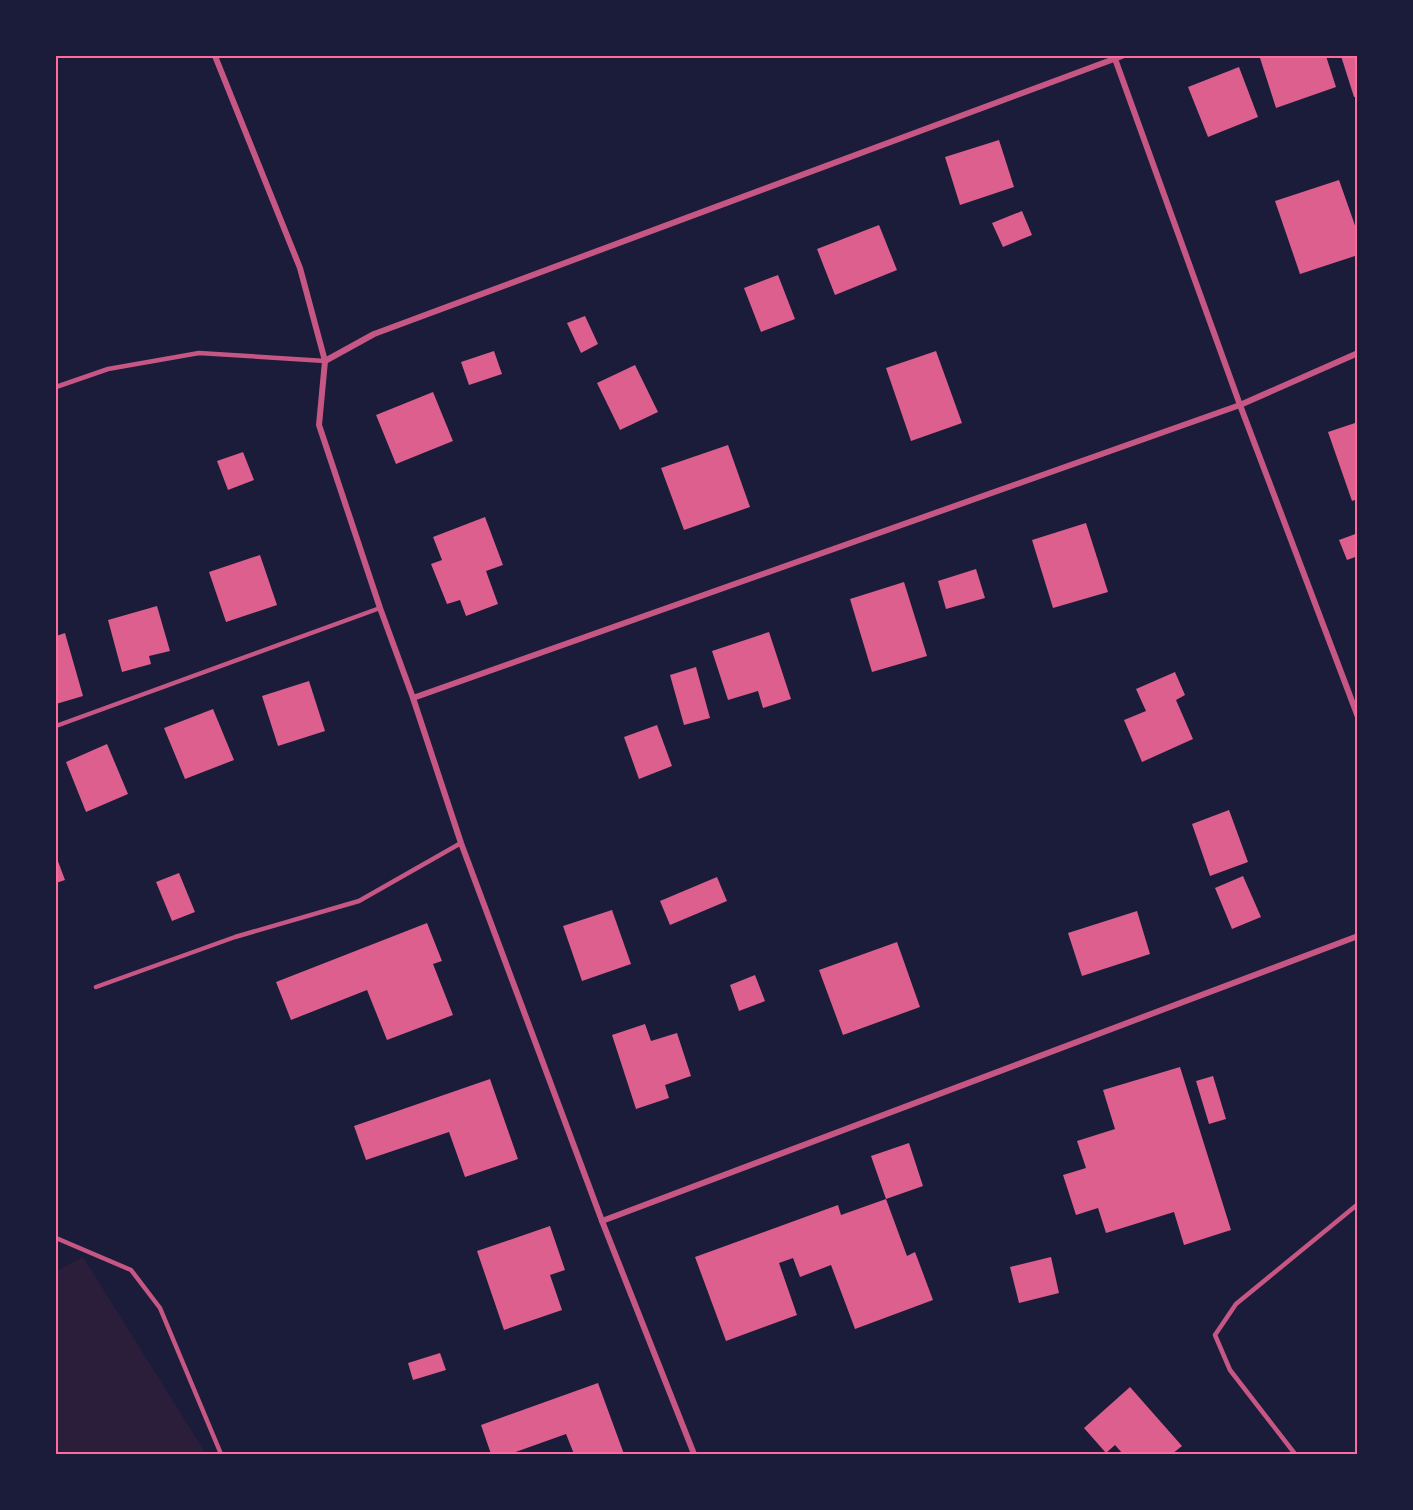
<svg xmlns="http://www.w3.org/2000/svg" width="1413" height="1510" font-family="Manrope,sans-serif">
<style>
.green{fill:#2a1e3b}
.building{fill:#dd5f8e}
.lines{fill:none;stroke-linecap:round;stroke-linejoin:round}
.service{stroke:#c65784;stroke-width:4.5}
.minor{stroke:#c65784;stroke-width:6}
.neatline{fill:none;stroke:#ff6b9d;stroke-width:2}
</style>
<rect width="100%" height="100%" fill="#1b1b3a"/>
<!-- green -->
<path class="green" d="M83,1257l123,197h-150v-183z"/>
<!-- building -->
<g class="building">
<path d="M1267,56h59l10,31 -60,21 -16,-50z"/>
<path d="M1341,56h17v40l-4,1z"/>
<path d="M1239,67l19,50 -50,20 -20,-50z"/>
<path d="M999,140l15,47 -54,18 -15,-48z"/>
<path d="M1339,180l19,54v21l-58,19 -25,-73z"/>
<path d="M1022,211l10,24 -29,12 -11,-24z"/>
<path d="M879,225l18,45 -62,25 -18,-46z"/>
<path d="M778,275l17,44 -34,13 -17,-44z"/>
<path d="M585,316l13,28 -17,9 -14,-30z"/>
<path d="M494,351l8,23 -33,11 -8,-23z"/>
<path d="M936,351l26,72 -51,18 -25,-73z"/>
<path d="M635,365l23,47 -38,18 -23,-47z"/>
<path d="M433,392l20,49 -57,23 -20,-49z"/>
<path d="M1358,422v77l-6,2 -24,-69z"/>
<path d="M728,445l22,62 -66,23 -23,-62z"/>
<path d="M243,452l11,28 -26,10 -11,-29z"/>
<path d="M485,517l18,48 -17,6 12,33 -32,12 -6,-16 -13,4 -16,-40 11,-4 -9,-23z"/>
<path d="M1086,523l22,69 -55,16 -21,-68z"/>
<path d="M1358,533v23l-11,4 -8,-20z"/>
<path d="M260,555l17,50 -51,17 -17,-50z"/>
<path d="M976,569l9,29 -39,11 -8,-28z"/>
<path d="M904,582l23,74 -55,16 -22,-73z"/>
<path d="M157,606l13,45 -21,5 2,8 -29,8 -14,-52z"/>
<path d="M769,632l22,67 -28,9 -5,-17 -30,9 -16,-49z"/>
<path d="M65,633l18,63 -27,8v-68z"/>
<path d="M696,667l14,51 -26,7 -14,-50z"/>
<path d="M1175,672l10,23 -9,5 17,39 -51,23 -18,-42 22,-9 -10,-22z"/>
<path d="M309,681l16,50 -47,15 -16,-50z"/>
<path d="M213,709l21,51 -49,19 -21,-51z"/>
<path d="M657,725l15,41 -33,13 -15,-42z"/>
<path d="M107,744l21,50 -42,18 -20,-50z"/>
<path d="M1229,810l19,52 -38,14 -18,-52z"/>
<path d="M56,856l9,24 -9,3z"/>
<path d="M179,873l16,39 -23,9 -16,-39z"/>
<path d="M1243,876l18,41 -29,12 -17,-41z"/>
<path d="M717,877l10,24 -57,24 -10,-24z"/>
<path d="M612,910l19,54 -49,17 -19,-55z"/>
<path d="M1137,911l13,43 -68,22 -14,-43z"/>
<path d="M427,923l15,38 -9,3 20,51 -66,25 -20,-50 -76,30 -15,-38z"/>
<path d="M897,942l23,65 -77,28 -24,-65z"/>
<path d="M755,975l10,26 -26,10 -9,-26z"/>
<path d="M645,1024l6,17 26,-8 14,43 -26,9 4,13 -33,11 -24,-74z"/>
<path d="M1180,1067l51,163 -47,15 -10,-33 -68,21 -8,-25 -22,7 -13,-40 23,-7 -9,-27 38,-12 -12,-39z"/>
<path d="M1213,1076l13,43 -17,5 -13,-43z"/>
<path d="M490,1079l28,80 -53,18 -16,-45 -83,28 -12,-34z"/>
<path d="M909,1143l14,43 -37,13 21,57 8,-4 18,48 -78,29 -24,-64 -31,12 -7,-19 -14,5 18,52 -71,26 -31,-84 143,-52 3,10 45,-16 -15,-43z"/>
<path d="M550,1226l15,44 -15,5 12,35 -58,20 -27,-79z"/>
<path d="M1051,1257l8,36 -40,10 -9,-36z"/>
<path d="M440,1353l6,17 -33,10 -5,-17z"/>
<path d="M598,1383l26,71h-50l-8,-20 -56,20h-19l-10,-29z"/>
<path d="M1130,1387l52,59 -10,8h-49l-8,-9 -9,8 -22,-25z"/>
</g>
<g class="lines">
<!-- service -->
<g class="service">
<path d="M56,387l52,-18 91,-16 126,8"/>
<path d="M56,726l324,-118"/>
<path d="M96,987l139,-50 124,-36 102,-58"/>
<path d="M56,1238l75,32 29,38 61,146"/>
<path d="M1295,1454l-65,-84 -15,-35 21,-31 122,-100"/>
</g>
<!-- minor -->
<g class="minor">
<path d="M215,56l85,212 25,93 -6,64 61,183 33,90 48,145 141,378 92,233"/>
<path d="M1114,56l126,349 118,312"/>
<path d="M325,361l49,-27 748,-278"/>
<path d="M413,698l827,-293 118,-52"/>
<path d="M602,1221l756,-285"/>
</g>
</g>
<!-- border -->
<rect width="1413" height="1510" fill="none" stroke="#1b1b3a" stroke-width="114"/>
<rect x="57" y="57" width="1299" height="1396" class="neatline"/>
</svg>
